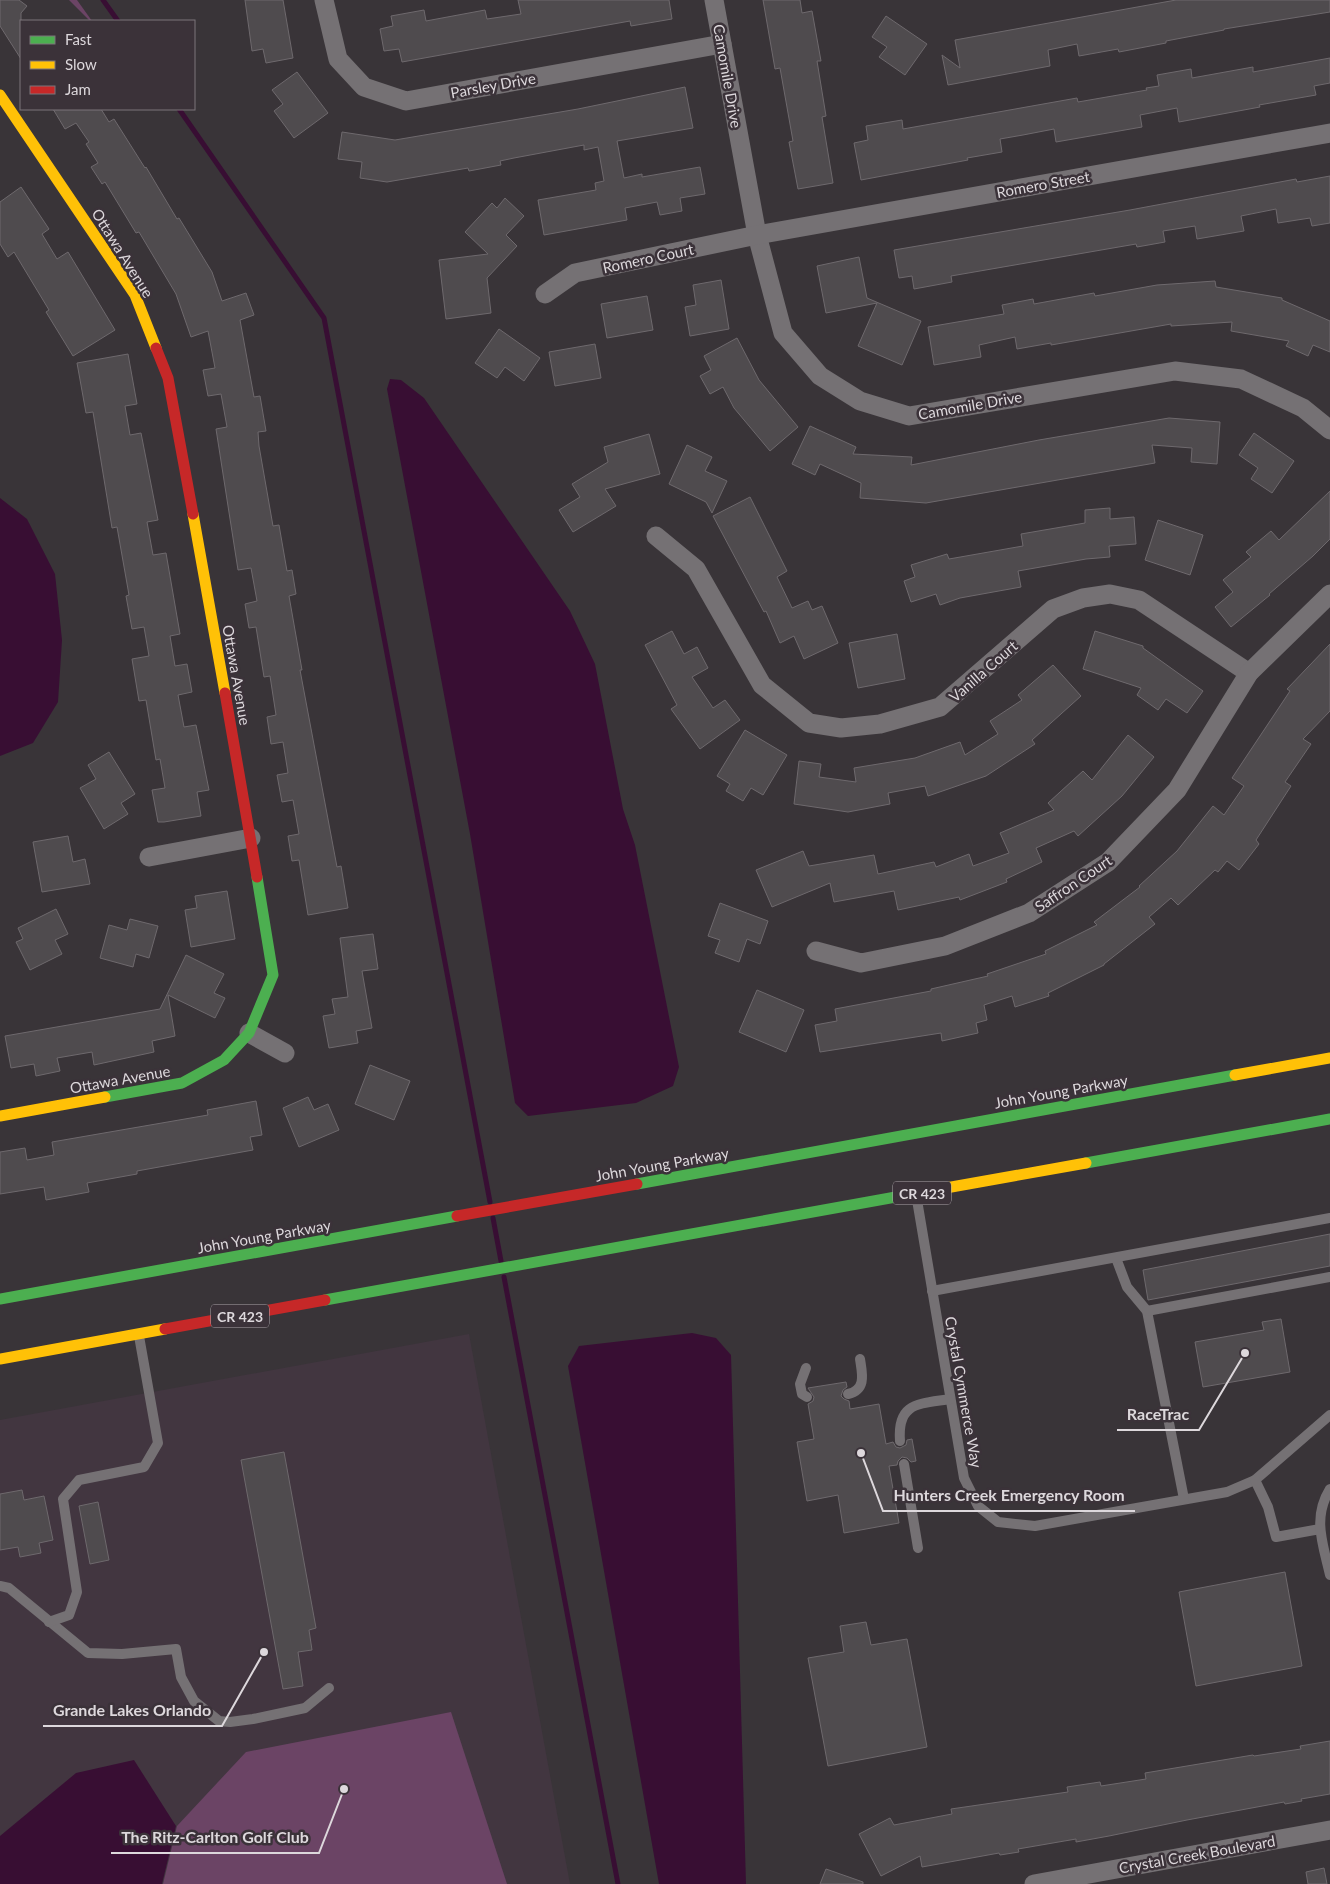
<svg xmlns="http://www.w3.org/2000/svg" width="1330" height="1884" font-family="Lato,sans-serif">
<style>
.built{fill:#423640}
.green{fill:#6b4465}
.water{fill:#380e33}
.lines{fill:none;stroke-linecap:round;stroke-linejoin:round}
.stream{stroke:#380e33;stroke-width:5}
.building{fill:#4f4b4e;stroke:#6e696d}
.lane{stroke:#757174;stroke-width:10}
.street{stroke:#757174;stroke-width:19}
.fast{stroke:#4caf50;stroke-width:11}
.slow{stroke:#ffc107;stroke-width:11}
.jam{stroke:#c62828;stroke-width:11}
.labels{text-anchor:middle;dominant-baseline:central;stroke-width:5;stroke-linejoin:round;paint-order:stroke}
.shield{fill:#3b3239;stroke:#aca6ab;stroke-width:1}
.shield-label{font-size:14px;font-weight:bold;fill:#ddd8dc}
.street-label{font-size:15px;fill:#ddd8dc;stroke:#3b3239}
.leader{fill:none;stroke:#ddd8dc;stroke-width:2}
.callout-dot{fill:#ddd8dc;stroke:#3b3239;stroke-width:2}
.callout-label{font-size:16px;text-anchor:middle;font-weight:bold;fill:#ddd8dc;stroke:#3b3239;stroke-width:5;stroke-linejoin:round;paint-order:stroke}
</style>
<rect width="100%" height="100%" fill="#393438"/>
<!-- built -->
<path class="built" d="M469,1334l101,550h-570v-464z"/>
<!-- green -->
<g class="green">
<path d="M69,0h8l15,21h-2z"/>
<path d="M451,1712l56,172h-344l14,-58 69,-74z"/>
</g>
<!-- water -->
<g class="water">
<path d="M390,379l11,1 23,18 146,213 25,53 28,145 12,36 44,222 -6,19 -37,17 -108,13 -13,-13 -45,-269 -83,-445z"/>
<path d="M0,498l27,21 28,55 7,66 -4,62 -25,41 -33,13z"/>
<path d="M692,1333l24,5 15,17 15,529h-87l-91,-518 11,-20z"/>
<path d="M134,1760l42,66 -14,58h-162v-48l76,-63z"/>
</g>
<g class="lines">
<!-- stream -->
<g class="stream">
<path d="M103,0l15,21"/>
<path d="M179,109l145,209 166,884"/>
<path d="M493,1218l8,43"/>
<path d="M504,1277l114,607"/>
</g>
</g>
<!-- building -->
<g class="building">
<path d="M0,0h19l8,6 -6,7v46l-21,-33z"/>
<path d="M245,0h38l10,58 -27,5 -3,-14 -11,2z"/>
<path d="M518,0h151l3,19 -41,7 -1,-5 -228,41 -3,-13 -15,2 -4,-22 13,-3 -2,-10 33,-6 2,11 59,-11 2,9 34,-5z"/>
<path d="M763,0h37l2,13 10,-2 9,50h-4l9,55 -4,1 11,66 -35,6 -9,-47 4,-1 -13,-73 -5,1z"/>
<path d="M1176,0h154v12l-106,17v1l-58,11v2l-47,9 -1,-3 -39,7 -2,-12 -29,6 2,16 -102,19 -6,-30 18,13 -5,-28z"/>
<path d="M886,16l41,28 -22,31 -26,-18 8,-10 -15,-10z"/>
<path d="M1330,58v25l-16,3 2,9 -57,10 1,2 -81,15 -2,-14 -37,7 2,12 -86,15 -2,-13 -31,6 -23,4 2,13 -35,6 1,2 -107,20 -7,-37 14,-3 -2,-14 36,-6 1,9 174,-31 1,4 69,-12 -1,-2 13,-2 -2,-11 34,-6 1,9 61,-11v5z"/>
<path d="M297,72l31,41 -34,25 -20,-27 9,-7 -11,-14z"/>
<path d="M685,87l8,41 -76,13 7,37 18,-4v3l58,-10 5,27 -25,4 2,13 -22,4 -3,-13 -32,6 2,12 -83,15 -6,-35 58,-10 -1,-7 9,-2 -6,-34 -14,3v-5l-70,13 -14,3 1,4 -32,6 -1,-3 -81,14 -27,-4 2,-16 -24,-3 4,-27 53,8 183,-31z"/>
<path d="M53,109h48l8,13 5,-3 31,49 1,-1 31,52 2,-1 33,54 10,29 24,-8 8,22 -14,5 14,77 6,-1 6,35 -8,1 1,14 14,80 6,-1 8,46 5,-1 4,24 -7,2 13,74h-2l37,197 4,-1 7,42 -40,7 -9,-55 -7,1 -4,-25 11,-2 -6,-34 -11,2 -5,-27 11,-2 -5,-31 -12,2 -4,-27 9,-2 -6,-39 -6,1 -8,-50 -7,1 -4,-24 12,-3 -6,-33 -13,2 -22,-141 11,-2 -6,-33 -13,2 -5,-26 12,-2 -7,-37 -17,6 -15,-43 -37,-62 -3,1 -31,-51 -3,2 -11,-17 7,-4 -12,-19 3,-2 -13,-19 -11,6z"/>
<path d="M1330,176v47l-18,3 -2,-8 -32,5 -2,-14 -35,7 3,15 -47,8 -2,-13 -32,5 2,11 -28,5 -1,-3 -185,32 1,6 -38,7 -2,-13 -13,2 -5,-28 236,-40 166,-31 1,3z"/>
<path d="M21,187l28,42 -7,5 15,25 11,-7 47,78 -42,26 -27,-44 3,-2 -35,-58 -6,5 -8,-13v-42z"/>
<path d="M505,198l19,18 -18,19 11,11 -30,32 4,35 -45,6 -7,-59 49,-6 -23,-22 27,-29 5,5z"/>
<path d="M859,257l8,41 54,23 -19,44 -44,-19 19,-43 -51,10 -9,-47z"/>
<path d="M721,280l8,49 -39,7 -5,-29 11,-2 -3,-20z"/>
<path d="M1215,281l1,6 66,11v2l48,21v31l-17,-7 -5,11 -22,-10 3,-5 -58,-10 1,-9 -61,4v-2l-120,21v-2l-34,6 -2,-12 -36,8 2,12 -47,8 -6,-38 76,-13 -2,-9 31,-6 1,5 60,-11 1,3 62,-11z"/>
<path d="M647,296l6,34 -46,8 -6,-34z"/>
<path d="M499,329l41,29 -16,23 -19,-14 -8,11 -22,-15z"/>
<path d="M737,338l22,42 39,47 -28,24 -36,-43 -11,-21 -13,7 -10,-18 11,-6 -7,-14z"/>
<path d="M595,344l6,34 -46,8 -6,-34z"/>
<path d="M128,354l9,50 -12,2 5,29 11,-2 17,87 -11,2 6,33 13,-2 14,81 -10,2 5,30 12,-2 5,28 -14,3 6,32 12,-2 13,65 -12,2 4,24 -37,6h-6l-6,-32 13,-2 -5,-29 -4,1 -10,-60 -7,1 -7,-42 17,-3 -5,-29 -12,2 -6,-33 3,-1 -12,-68 -5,1 -19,-116 -7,1 -9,-50z"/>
<path d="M1169,418l51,4 -3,42 -26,-2 1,-14 -40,-3 3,18 -229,40 -66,-5 1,-15 -41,-19 -5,11 -23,-11 18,-38 46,21 -3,7 59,3 -1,8 128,-25z"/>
<path d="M1254,433l40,28 -22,32 -21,-14 7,-11 -19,-13z"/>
<path d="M649,434l11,40 -55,15 11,17 -43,26 -14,-22 21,-13 -8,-13 36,-22 -4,-15z"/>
<path d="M687,445l25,12 -7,14 22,10 -15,32 -6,-11 -37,-18z"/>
<path d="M1330,491v48l-17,17 -44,38 1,1 -39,32 -16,-20 18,-15 -10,-12 28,-23 -5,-5 25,-21 8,9z"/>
<path d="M750,497l37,74 -10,6 15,31 16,-7 4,9 10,-4 16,37 -34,16 -10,-23 -14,7 -14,-32 -2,1 -51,-96z"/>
<path d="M1110,508v11l24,-2 2,27 -27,2 1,11 -24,2 -68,12 3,16 -61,11 -20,7 -4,-11 -25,8 -7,-21 11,-4 -4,-12 36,-11 2,5 74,-13 -2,-12 64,-11v-13z"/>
<path d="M1158,520l45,15 -13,40 -45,-15z"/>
<path d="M672,631l12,23 13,-7 11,21 -16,9 21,31 12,-8 15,20 -40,29 -29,-40 6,-4 -32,-60z"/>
<path d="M1095,631l48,15v2l60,43 -16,22 -21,-14 -8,11 -21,-15 4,-7 -58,-19z"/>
<path d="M897,634l8,45 -47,9 -9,-45z"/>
<path d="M1330,644v67l-27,28 8,5 -26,38 6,4 -35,54 3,4 -20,26 -12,-9 -9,11 -3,-2 -37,35 -7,-7 -22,19 6,7 -51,40v1l-56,28 1,3 -34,11 -3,-11 -28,9 3,15 -11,3 2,10 -36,8 -1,-8 -121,19 -5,-27 22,-4 -2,-12 96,-18v-2l57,-13 -1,-2 59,-20 -1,-3 52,-26 -3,-3 46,-35 -1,-1 38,-35 36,-45 11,9 20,-29 -12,-8 58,-87 -3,-2z"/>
<path d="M1053,665l28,31 -49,44 3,4 -49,32 -58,20 -3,-10 -37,7 2,11 -42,8 -54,-8 5,-43 22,3 -2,13 37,5 -2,-14 61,-10 45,-16 5,13 33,-21 -8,-13 32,-21 -4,-5z"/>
<path d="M745,730l42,25 -24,40 -12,-7 -8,13 -17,-10 4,-7 -13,-8z"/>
<path d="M1128,735l26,22 -32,39 -44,40 -4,-5 -38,17 6,14 -36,17 1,3 -47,18 -1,-3 -61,13 -4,-19 -60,11 -4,-19 -58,24 -16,-37 47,-19 6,15 65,-11 4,19 56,-12 2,5 33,-13 4,12 36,-13 -9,-20 54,-23 -6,-7 35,-32 9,9z"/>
<path d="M109,752l26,42 -14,9 7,11 -24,15 -24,-41 16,-9 -8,-14z"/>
<path d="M68,836l5,26 12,-3 5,25 -48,8 -9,-50z"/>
<path d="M227,891l8,48 -44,8 -6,-37 12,-2 -2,-12z"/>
<path d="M720,903l48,18 -8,23 -13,-5 -8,23 -24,-9 5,-13 -12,-4z"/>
<path d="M56,909l12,25 -13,6 7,14 -32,16 -14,-28 7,-3 -5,-11z"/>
<path d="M130,919l28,7 -9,32 -13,-4 -3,13 -33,-9 9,-33 18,5z"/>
<path d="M373,934l5,35 -16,2 10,57 -16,3 2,12 -29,5 -6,-32 12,-2 -3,-15 16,-2 -8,-59z"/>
<path d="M186,955l38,19 -10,19 11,5 -10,20 -47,-23 7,41 -23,5 2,11 -60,13 -2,-13 -35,6 3,13 -24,5 -2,-12 -23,4 -6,-32 155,-27z"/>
<path d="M757,990l47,20 -18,42 -47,-20z"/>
<path d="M370,1065l40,16 -16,39 -39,-16z"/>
<path d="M308,1097l6,13 14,-6 11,26 -40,17 -16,-39z"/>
<path d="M256,1101l6,34 -12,2 3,13 -116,21v3l-50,9 2,9 -43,8 -2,-13 -44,7v-42l25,-4 2,12 27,-5 -2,-13 156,-27 -1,-5z"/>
<path d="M1330,1234v32l-182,34 -5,-30z"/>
<path d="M1281,1319l9,53 -87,15 -8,-45 69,-12 -2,-8z"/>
<path d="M846,1382l1,5 -4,3 -2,6 3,3 5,2 1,8 29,-5 7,40 7,-2 3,5 4,1 6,-3 1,-5 5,-1 4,22 -5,1 -4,-4 -5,-1 -4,4 -1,4 -8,1 10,57 -55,10 -6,-38 -31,6 -10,-59 17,-3 -6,-35 5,-3 1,-4 -6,-9z"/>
<path d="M284,1452l32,176 -7,2 3,20 -14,2 5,34 -20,3 -42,-229z"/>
<path d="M22,1490l2,10 20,-4 9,44 -14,3 2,10 -21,4 -2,-10 -18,3v-56z"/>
<path d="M98,1502l11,58 -19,4 -11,-58z"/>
<path d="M1285,1572l17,94 -106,20 -17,-94z"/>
<path d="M866,1622l5,23 36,-6 20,108 -99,19 -20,-108 36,-6 -4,-26z"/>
<path d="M1330,1741v53l-29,5 1,2 -17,3 -1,-2 -97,18 -78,16 -33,6v-3l-58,10 1,3 -19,3 -1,-2 -77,14 -2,-11 -39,20 -22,-42 31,-16 4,7 58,-11 -1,-5 117,-17 -1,-5 33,-5 1,4 45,-7 -1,-6 108,-18 1,1 47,-7 -1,-3z"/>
<path d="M1324,1868l3,16h-19l-2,-12z"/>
<path d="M826,1869l37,13v2h-43z"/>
</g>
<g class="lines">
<!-- lane -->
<g class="lane">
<path d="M916,1194l48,284 14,28 20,16 37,4 192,-34 28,-12 75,-65"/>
<path d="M1116,1258l11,29 20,24 37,188"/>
<path d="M932,1291l398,-73"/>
<path d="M1147,1311l183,-34"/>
<path d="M806,1368l-6,16 2,10 5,3"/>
<path d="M848,1394c19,-4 14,-21 12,-35"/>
<path d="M900,1441c-3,-39 19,-37 50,-42"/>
<path d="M904,1464l14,84"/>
<path d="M1255,1480l13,27 8,30 44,-8"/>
<path d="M1330,1489c-18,29 -7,55 0,86"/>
<path d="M0,1586l9,2 79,65 34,1 54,-5 5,28 13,24 25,20 11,1 23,-3 52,-11 24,-20"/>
<path d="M49,1622l20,-7 8,-23 -14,-93 16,-19 65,-13 14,-24 -19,-107"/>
</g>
<!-- street -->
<g class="street">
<path d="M324,0l14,59 26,28 42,14 316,-57"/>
<path d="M714,0l43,235 26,98 37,43 40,25 49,15 266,-45 66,8 62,29 27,22"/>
<path d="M545,294l30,-21 182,-38 573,-102"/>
<path d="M656,536l40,33 66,116 47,38 32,5 39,-4 60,-17 113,-98 30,-11 27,-4 29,6 110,73"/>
<path d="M149,857l102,-19"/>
<path d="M816,951l45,12 84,-17 84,-33 79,-51 69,-72 72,-117 81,-79"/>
<path d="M249,1033l36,20"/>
<path d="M1034,1884l296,-54"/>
</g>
<!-- fast -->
<g class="fast">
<path d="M105,1097l77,-14 42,-23 25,-27 24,-58 -16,-98"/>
<path d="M1086,1163l244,-44"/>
<path d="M637,1184l598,-109"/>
<path d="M0,1299l457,-83"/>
<path d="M325,1300l604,-109"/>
</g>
<!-- slow -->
<g class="slow">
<path d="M0,95l135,200 21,53"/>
<path d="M193,514l32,179"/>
<path d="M1235,1075l95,-17"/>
<path d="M0,1116l105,-19"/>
<path d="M929,1191l157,-28"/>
<path d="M0,1359l165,-30"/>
</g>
<!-- jam -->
<g class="jam">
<path d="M156,348l12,30 25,136"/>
<path d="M225,693l32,184"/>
<path d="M457,1216l180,-32"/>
<path d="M165,1329l160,-29"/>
</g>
</g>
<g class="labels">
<!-- shield labels -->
<g class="shield">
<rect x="893" y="1181.5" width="58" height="23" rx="4"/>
<rect x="211" y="1304.5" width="58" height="23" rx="4"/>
</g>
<g class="shield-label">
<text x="922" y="1193">CR 423</text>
<text x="240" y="1316">CR 423</text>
</g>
<!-- street labels -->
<g class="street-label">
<text transform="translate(728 76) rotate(80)">Camomile Drive</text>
<text transform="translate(493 85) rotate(-10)">Parsley Drive</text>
<text transform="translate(1043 184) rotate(-10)">Romero Street</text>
<text transform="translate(123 253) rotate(58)">Ottawa Avenue</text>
<text transform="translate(648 258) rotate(-12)">Romero Court</text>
<text transform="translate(970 405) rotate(-10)">Camomile Drive</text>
<text transform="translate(983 671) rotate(-41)">Vanilla Court</text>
<text transform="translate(237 675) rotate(80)">Ottawa Avenue</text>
<text transform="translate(1073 883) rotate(-34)">Saffron Court</text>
<text transform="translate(120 1079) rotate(-10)">Ottawa Avenue</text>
<text transform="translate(1061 1091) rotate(-10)">John Young Parkway</text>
<text transform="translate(662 1164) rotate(-10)">John Young Parkway</text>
<text transform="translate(264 1236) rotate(-10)">John Young Parkway</text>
<text transform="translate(964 1392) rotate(80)">Crystal Cymmerce Way</text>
<text transform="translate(1197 1854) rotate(-10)">Crystal Creek Boulevard</text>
</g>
</g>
<!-- callouts -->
<path class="leader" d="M1245 1353L1199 1430H1117M861 1453L883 1511H1135M264 1652L222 1726H43M344 1789L319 1853H111"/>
<g class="callout-dot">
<circle cx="1245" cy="1353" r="5"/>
<circle cx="861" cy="1453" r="5"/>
<circle cx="264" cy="1652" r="5"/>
<circle cx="344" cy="1789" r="5"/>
</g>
<g class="callout-label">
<text x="1158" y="1420">RaceTrac</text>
<text x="1009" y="1501">Hunters Creek Emergency Room</text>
<text x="132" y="1716">Grande Lakes Orlando</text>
<text x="215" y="1843">The Ritz-Carlton Golf Club</text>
</g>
<!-- legend -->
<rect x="20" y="20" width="175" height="90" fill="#3b3239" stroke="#7c747a"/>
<rect x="30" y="36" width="25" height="8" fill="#4caf50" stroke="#7c747a"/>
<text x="65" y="45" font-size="15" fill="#ddd8dc">Fast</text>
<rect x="30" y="61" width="25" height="8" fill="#ffc107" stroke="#7c747a"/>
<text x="65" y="70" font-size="15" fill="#ddd8dc">Slow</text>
<rect x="30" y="86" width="25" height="8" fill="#c62828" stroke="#7c747a"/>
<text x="65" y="95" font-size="15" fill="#ddd8dc">Jam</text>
</svg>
